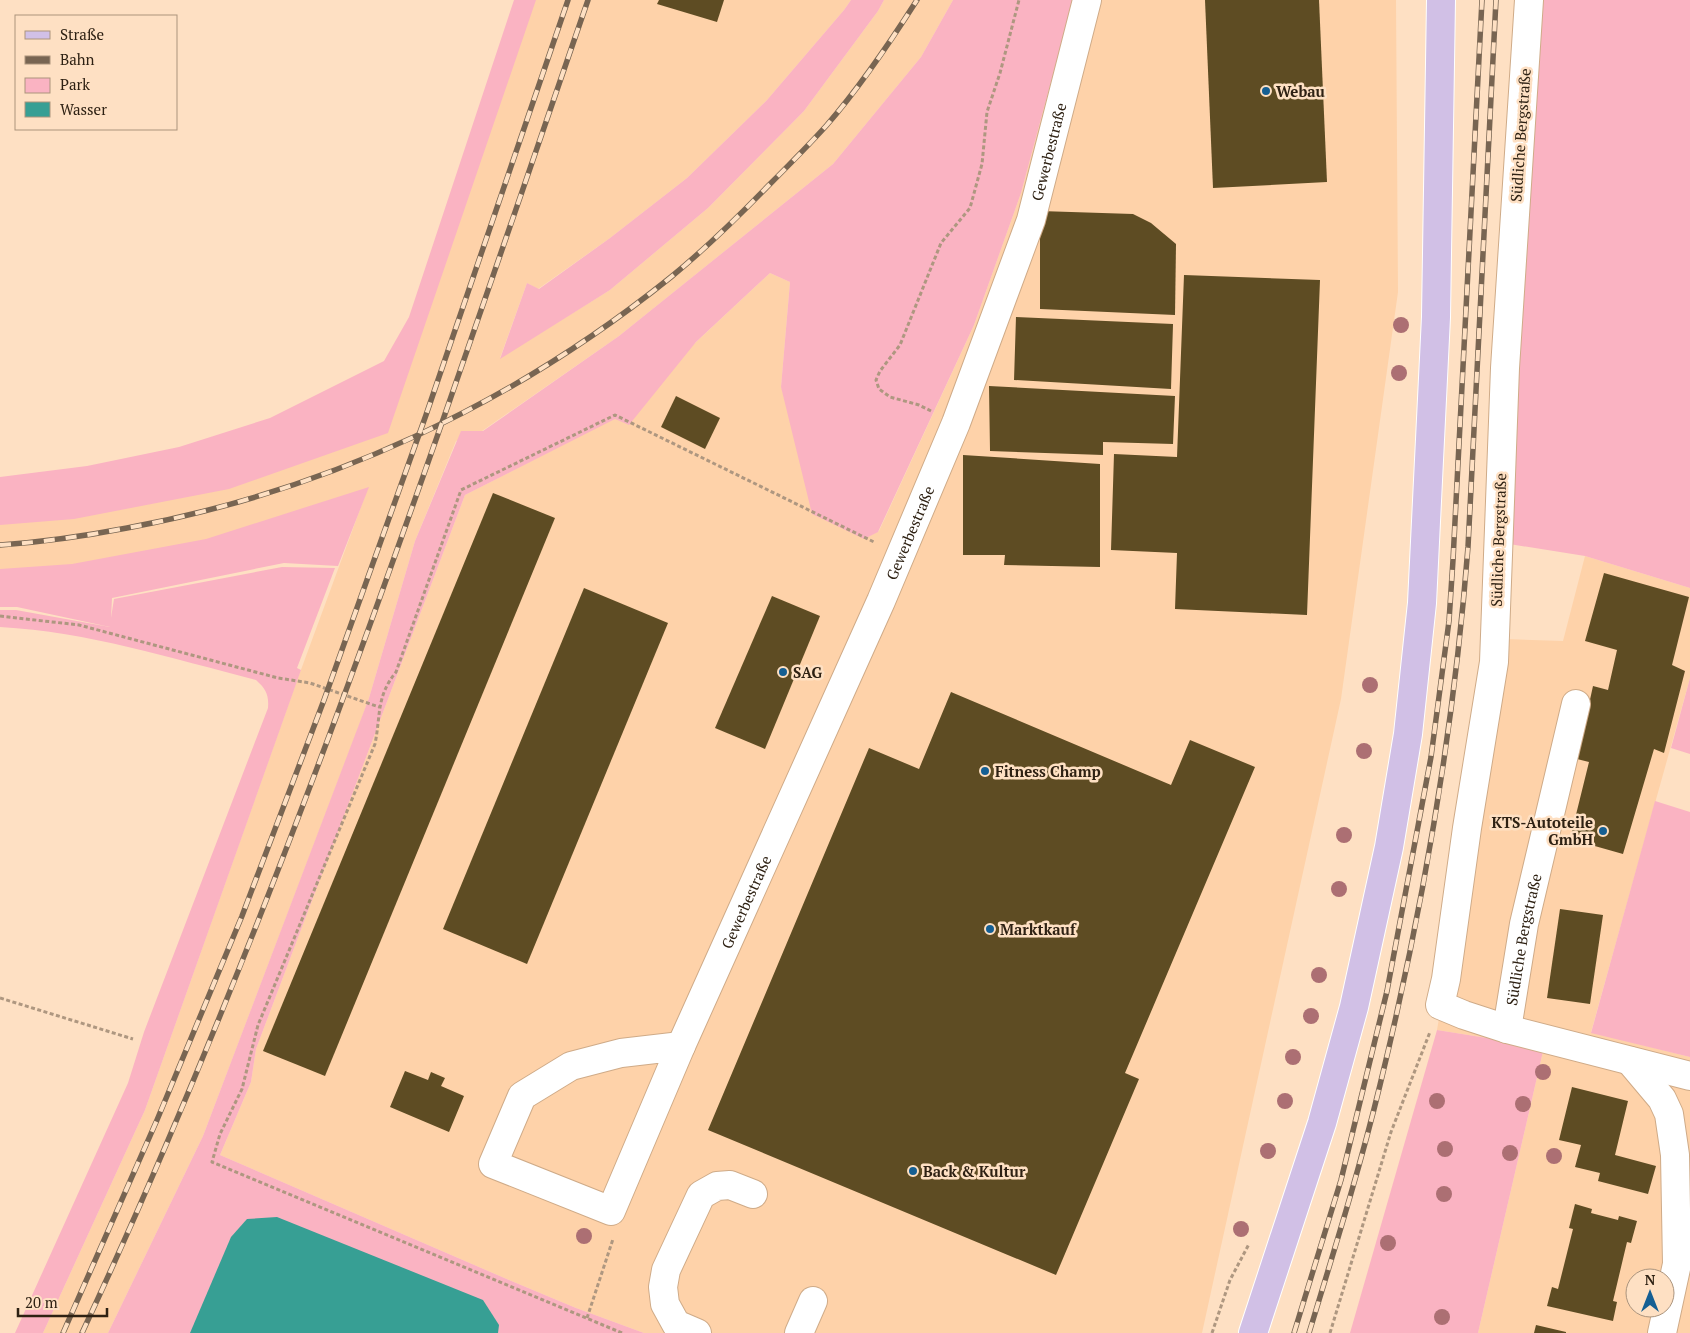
<svg xmlns="http://www.w3.org/2000/svg" width="1690" height="1333" font-family="'PT Serif',serif">
<style>
.built{fill:#fed2a9;fill-rule:evenodd}
.green{fill:#fab3c2}
.water{fill:#379f94}
.building{fill:#5e4c23}
.lines{fill:none;stroke-linecap:round;stroke-linejoin:round}
.minor-casing{stroke:#cfab88;stroke-width:30}
.major-casing{stroke:#fff;stroke-width:30}
.path{stroke:#ae9780;stroke-width:3;stroke-dasharray:4 2.5;stroke-linecap:butt}
.minor{stroke:#fff;stroke-width:28}
.major{stroke:#d1c0e6;stroke-width:28}
.rail-casing{stroke:#786552;stroke-width:5.5}
.rail{stroke:#fee0c3;stroke-width:4;stroke-dasharray:11;stroke-linecap:butt}
.tree{fill:#ac6f73}
.poi-dot{fill:#155f93;stroke:#fee0c3;stroke-width:2}
.labels{text-anchor:middle;dominant-baseline:central;stroke-width:5;stroke-linejoin:round;paint-order:stroke}
.poi-label{font-size:15px;font-weight:bold;fill:#2e2113;stroke:#fee0c3;text-anchor:start}
.street-label{font-size:15px;fill:#2e2113;stroke:#fee0c3}
</style>
<rect width="100%" height="100%" fill="#fee0c3"/>
<!-- built -->
<g class="built">
<path d="M533,0h318l-7,10 -77,90 -80,78 -77,60 -72,51 -11,-6 -27,75 110,-68 98,-82 96,-97 74,-100 6,-11h69l-32,57 -88,107 -214,172 -137,95 -26,10 -41,100 -46,157 -9,25 -157,413 -95,197h-65l102,-223 150,-424 70,-190 -152,47 -147,27 -66,4v-60l393,-101z"/>
<path d="M1073,0h323l2,292 -57,407 -139,634h-558l-68,-25 -67,-28 -289,-125 31,-73 5,-33 209,-554 150,-77 155,-145 20,9 -9,105 82,152 16,-8 95,-206 47,-132z"/>
<path d="M1585,556l105,32v90l-99,354 99,25v276h-212l66,-286 -107,-17 68,-391 58,2zM1635,1278h30v30h-30z"/>
</g>
<!-- green -->
<g class="green">
<path d="M514,0h22l-148,433 -159,56 -155,30 -74,6v-48l87,-11 92,-19 91,-29 114,-57 25,-44z"/>
<path d="M851,0h33l-6,11 -74,100 -96,97 -98,82 -110,69 27,-76 12,6 71,-51 77,-60 80,-78 77,-90z"/>
<path d="M953,0h120l-52,193 -47,132 -96,207 -14,7 -52,-25 -31,-127 9,-105 -20,-9 -74,69 -67,83 -14,-6 -150,76 -209,554 -5,33 -31,73 289,125 67,28 68,25h-536l95,-197 166,-438 46,-157 46,-110h22l136,-95 214,-172 88,-107z"/>
<path d="M1535,0h155v588l-105,-32 -82,-13z"/>
<path d="M369,487l-31,79 -54,-3 -172,35 -1,20 3,-19 168,-32 53,1 -38,100 4,2 -156,440 -102,223h-28l113,-250 16,-51 124,-324c1,-13 -2,-19 -12,-28 -86,-22 -167,-48 -256,-53v-17h16l94,17 -93,-20h-17v-38l72,-5 134,-25z"/>
<path d="M1690,678v76l-19,-6z"/>
<path d="M1655,801l35,11v245l-99,-24z"/>
<path d="M1437,1030l107,17 -66,286h-128z"/>
</g>
<!-- water -->
<path class="water" d="M277,1217l206,83 16,25 -1,8h-308l41,-96 16,-18z"/>
<!-- building -->
<g class="building">
<path d="M659,0h65l-7,22 -60,-18z"/>
<path d="M1205,0h114l8,182 -114,6z"/>
<path d="M1040,211l93,3 18,9 25,21 -1,71 -135,-6z"/>
<path d="M1184,275l136,5 -13,335 -132,-6 2,-56 -66,-3 3,-96 63,3z"/>
<path d="M1016,317l157,7 -2,65 -157,-9z"/>
<path d="M989,386l186,10 -2,48 -70,-2v13l-113,-4z"/>
<path d="M676,396l44,22 -15,31 -44,-22z"/>
<path d="M963,455l137,9v103l-96,-2 1,-10h-42z"/>
<path d="M493,493l62,25 -230,558 -62,-25z"/>
<path d="M1604,573l85,24 -17,68 13,6 -21,82 -10,-4 -31,105 -53,-15 19,-77 -12,-3 16,-73 15,4 9,-40 -32,-9z"/>
<path d="M584,588l84,35 -141,341 -84,-35z"/>
<path d="M772,596l48,20 -55,133 -50,-21z"/>
<path d="M951,692l220,93 19,-45 65,27 -130,306 14,6 -83,196 -348,-145 161,-382 50,21z"/>
<path d="M1560,909l43,6 -13,89 -43,-6z"/>
<path d="M405,1071l23,9 3,-8 14,6 -4,8 23,10 -15,36 -59,-25z"/>
<path d="M1572,1087l56,14 -13,54 41,11 -8,28 -50,-13 2,-8 -25,-6 6,-22 -22,-5z"/>
<path d="M1575,1204l17,5 -1,4 27,7 1,-4 18,5 -6,22 -4,-1 -14,59 4,1 -4,19 -66,-15 5,-19 6,2 15,-60 -4,-1z"/>
<path d="M1536,1325l30,7v1h-32z"/>
</g>
<g class="lines">
<!-- minor casing -->
<g class="minor-casing">
<g id="minor">
<path d="M1529,0l-24,368 -11,294 -27,166 -21,151 -6,26 24,10 43,14 183,47"/>
<path id="s1" d="M1507,1029l17,-105 52,-220"/>
<path id="s2" d="M681,1046l200,-445 75,-178 75,-203 56,-220"/>
<path d="M681,1046l-70,165 -118,-47 29,-68 49,-30 50,-13z"/>
<path d="M1630,1061l32,38 7,15 6,41 2,109 -15,69"/>
<path d="M697,1333l-21,-9 -11,-20 -2,-17 3,-17 35,-75 16,-9 13,-1 23,9"/>
<path d="M799,1333l14,-32"/>
</g>
</g>
<!-- major casing -->
<g class="major-casing">
<path id="major" d="M1253,1333l69,-210 32,-116 35,-160 19,-113 14,-131 14,-286 5,-317"/>
</g>
<!-- path -->
<g class="path">
<path d="M931,411l-12,-6 -29,-8 -11,-8 -3,-9 4,-9 20,-26 41,-102 29,-35 12,-44 5,-52 13,-39 19,-73"/>
<path d="M0,616l79,9 199,53 32,5 69,24"/>
<path d="M0,998l133,41"/>
<path d="M587,1318l26,-79"/>
<path d="M622,1333l-410,-171 8,-28 22,-45 16,-64 117,-281c6,-30 1,-47 21,-72l65,-182 154,-75 259,127"/>
<path d="M1212,1333l18,-53 19,-36"/>
<path d="M1330,1333l61,-201 39,-100"/>
</g>
<!-- minor -->
<use href="#minor" class="minor"/>
<!-- major -->
<use href="#major" class="major"/>
<!-- rail casing -->
<g class="rail-casing">
<g id="rail">
<path d="M0,545c43,-3 85,-9 127,-17 200,-37 385,-123 544,-251 34,-28 66,-59 97,-91 20,-20 39,-39 58,-60 34,-39 63,-82 91,-126"/>
<path d="M63,1333l94,-213 85,-204 82,-216 102,-285 142,-415"/>
<path d="M82,1333c201,-431 351,-884 506,-1333"/>
<path d="M1294,1333l47,-153 46,-189 44,-234 18,-136 4,-61 29,-560"/>
<path d="M1309,1333c25,-82 51,-165 71,-248 43,-177 74,-356 88,-538l28,-547"/>
</g>
</g>
<!-- rail -->
<use href="#rail" class="rail"/>
</g>
<!-- trees -->
<g class="tree">
<circle cx="1401" cy="325" r="8"/>
<circle cx="1399" cy="373" r="8"/>
<circle cx="1370" cy="685" r="8"/>
<circle cx="1364" cy="751" r="8"/>
<circle cx="1344" cy="835" r="8"/>
<circle cx="1339" cy="889" r="8"/>
<circle cx="1319" cy="975" r="8"/>
<circle cx="1311" cy="1016" r="8"/>
<circle cx="1293" cy="1057" r="8"/>
<circle cx="1543" cy="1072" r="8"/>
<circle cx="1285" cy="1101" r="8"/>
<circle cx="1437" cy="1101" r="8"/>
<circle cx="1523" cy="1104" r="8"/>
<circle cx="1445" cy="1149" r="8"/>
<circle cx="1268" cy="1151" r="8"/>
<circle cx="1510" cy="1153" r="8"/>
<circle cx="1554" cy="1156" r="8"/>
<circle cx="1444" cy="1194" r="8"/>
<circle cx="1241" cy="1229" r="8"/>
<circle cx="584" cy="1236" r="8"/>
<circle cx="1388" cy="1243" r="8"/>
<circle cx="1442" cy="1317" r="8"/>
</g>
<!-- markers -->
<g class="poi-dot">
<circle cx="1266" cy="91" r="5"/>
<circle cx="783" cy="672" r="5"/>
<circle cx="985" cy="771" r="5"/>
<circle cx="1603" cy="831" r="5"/>
<circle cx="990" cy="929" r="5"/>
<circle cx="913" cy="1171" r="5"/>
</g>
<g class="labels">
<!-- poi labels -->
<g class="poi-label">
<text x="1276" y="91">Webau</text>
<text x="793" y="672">SAG</text>
<text x="995" y="771">Fitness Champ</text>
<text x="1593" y="822" text-anchor="end">KTS-Autoteile<tspan x="1593" dy="17">GmbH</tspan></text>
<text x="1000" y="929">Marktkauf</text>
<text x="923" y="1171">Back &amp; Kultur</text>
</g>
<!-- street labels -->
<g class="street-label">
<text transform="translate(1520 135) rotate(-86)">Südliche Bergstraße</text>
<text stroke="none"><textPath href="#s2" startOffset="968">Gewerbestraße</textPath></text>
<text stroke="none"><textPath href="#s2" startOffset="562">Gewerbestraße</textPath></text>
<text transform="translate(1498 540) rotate(-88)">Südliche Bergstraße</text>
<text stroke="none"><textPath href="#s2" startOffset="158">Gewerbestraße</textPath></text>
<text stroke="none"><textPath href="#s1" startOffset="91">Südliche Bergstraße</textPath></text>
</g>
</g>
<!-- legend -->
<rect x="15" y="15" width="162" height="115" fill="#fee0c3" stroke="#ab947d"/>
<rect x="25" y="31" width="25" height="8" fill="#d1c0e6" stroke="#ab947d"/>
<text x="60" y="40" font-size="15" fill="#2e2113">Straße</text>
<rect x="25" y="56" width="25" height="8" fill="#786552" stroke="#ab947d"/>
<text x="60" y="65" font-size="15" fill="#2e2113">Bahn</text>
<rect x="25" y="78" width="25" height="15" fill="#fab3c2" stroke="#ab947d"/>
<text x="60" y="90" font-size="15" fill="#2e2113">Park</text>
<rect x="25" y="102" width="25" height="15" fill="#379f94" stroke="#ab947d"/>
<text x="60" y="115" font-size="15" fill="#2e2113">Wasser</text>
<!-- north arrow -->
<g transform="translate(1650 1293)"><circle r="24" fill="#fee0c3" stroke="#ab947d"/>
<path d="M0-4L9 19L0 12L-9 19Z" fill="#155f93"/>
<text y="-8" font-size="14" font-weight="bold" text-anchor="middle" fill="#2e2113">N</text>
</g>
<!-- scale -->
<path d="M18 1308v8h89v-8" fill="none" stroke="#2e2113" stroke-width="2.5"/>
<text x="25" y="1308" font-size="15" fill="#2e2113" stroke="#fee0c3" stroke-width="4" paint-order="stroke">20 m</text>
</svg>
